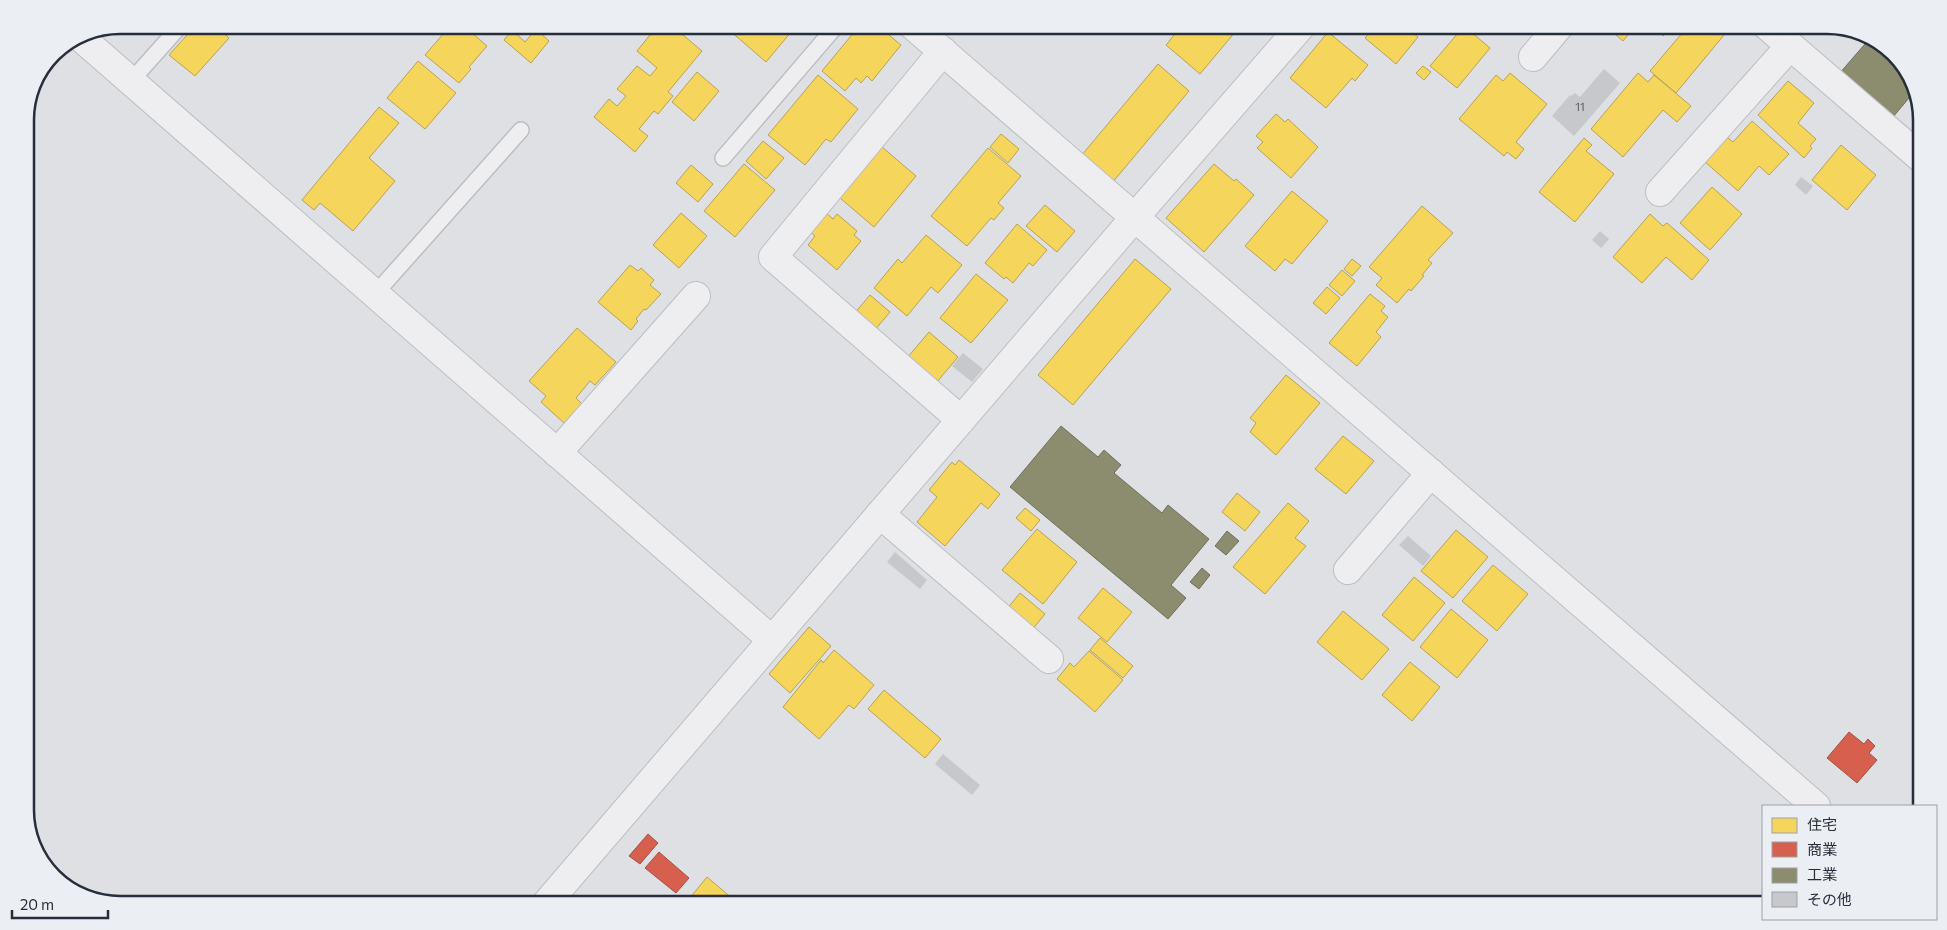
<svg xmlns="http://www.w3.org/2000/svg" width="1947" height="930" font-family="Commissioner,'Noto Sans JP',sans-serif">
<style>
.homes{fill:#f6d55c;stroke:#b8a352}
.shops{fill:#d6604d;stroke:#a25148}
.industry{fill:#8c8c6e;stroke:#6e705f}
.building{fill:#c7c8cb}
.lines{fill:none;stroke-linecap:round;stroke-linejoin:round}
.service-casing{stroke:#bcbec1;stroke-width:18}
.minor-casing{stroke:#bcbec1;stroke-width:30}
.tertiary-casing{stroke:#bcbec1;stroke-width:30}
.service{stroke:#eeeef0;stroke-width:15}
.minor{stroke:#eeeef0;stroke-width:28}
.tertiary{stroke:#eeeef0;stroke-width:28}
.labels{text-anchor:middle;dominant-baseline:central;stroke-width:5;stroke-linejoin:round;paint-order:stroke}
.number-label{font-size:11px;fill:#505460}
.rim{fill:none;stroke:#272d3b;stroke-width:2.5}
</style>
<rect width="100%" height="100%" fill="#dee0e3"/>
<!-- homes -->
<g class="homes">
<path d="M196,25h18l15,13 -34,38 -26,-21z"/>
<path d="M451,25h12l24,21 -18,21 2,2 -12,14 -34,-28z"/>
<path d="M489,25h12l-5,6z"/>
<path d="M658,25h13l31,26 -34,41 5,4 -15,18 -4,-3 -15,18 9,7 -13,16 -41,-35 15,-18 8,7 9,-10 -9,-7 20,-23 13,10 7,-8 -20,-17z"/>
<path d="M734,25h63l-31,37 -37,-32z"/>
<path d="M860,25h17l24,20 -29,36 -5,-5 -6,7 -5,-5 -11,13 -23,-20z"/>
<path d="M931,25h19l-8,9z"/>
<path d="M1182,25h59l-41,49 -34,-29z"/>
<path d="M1376,25h27l15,12 -22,27 -31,-26z"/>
<path d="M1495,25h21l-8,10z"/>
<path d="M1604,25h32l-13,16z"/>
<path d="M1659,25h14l-10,11 -7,-7z"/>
<path d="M1689,25h35l5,4 -53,64 -26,-22z"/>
<path d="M1801,25h13l-6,7z"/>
<path d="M1464,26l26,22 -33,40 -27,-22z"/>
<path d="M536,29l13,12 -18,22 -27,-23 8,-10 13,12z"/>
<path d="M1328,32l40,33 -13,16 -3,-3 -26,30 -36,-30z"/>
<path d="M418,61l38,32 -31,36 -38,-31z"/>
<path d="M1158,64l31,27 -77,92 -31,-27z"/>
<path d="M1423,66l8,6 -7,8 -8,-7z"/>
<path d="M697,72l22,19 -25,30 -22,-19z"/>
<path d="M1510,73l37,31 -31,38 8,7 -8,10 -9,-7 -3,4 -45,-37 37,-44 7,6z"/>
<path d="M1638,73l10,9 6,-7 37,31 -14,16 -14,-12 -40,47 -32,-28z"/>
<path d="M818,75l40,34 -27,33 -5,-3 -21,26 -37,-30z"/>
<path d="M1788,81l26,22 -16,20 18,16 -6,7 2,2 -8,10 -46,-43z"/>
<path d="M379,107l20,16 -30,35 26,23 -42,50 -33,-28 -6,7 -12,-10z"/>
<path d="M1276,114l9,8 3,-3 30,28 -27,31 -34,-30 6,-6 -7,-6z"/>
<path d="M1752,121l37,33 -20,21 -10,-9 -21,25 -34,-30 22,-25 7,6z"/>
<path d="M1001,134l18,15 -11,14 -18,-16z"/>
<path d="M1584,138l8,7 -6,6 28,23 -39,48 -36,-30z"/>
<path d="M763,141l21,17 -18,21 -20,-18z"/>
<path d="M1841,145l35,30 -29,35 -35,-30z"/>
<path d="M882,147l34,29 -42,51 -34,-29z"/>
<path d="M988,148l33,28 -23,27 6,5 -10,12 -3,-2 -24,28 -36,-30z"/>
<path d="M744,164l31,26 -40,47 -31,-26z"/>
<path d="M1214,164l20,17 2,-2 18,16 -50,57 -38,-34z"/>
<path d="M691,165l22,19 -15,18 -22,-19z"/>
<path d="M1712,187l30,27 -32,36 -30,-27z"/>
<path d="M1292,191l36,30 -36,43 -7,-5 -10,12 -30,-25z"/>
<path d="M1045,205l30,26 -18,21 -31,-26z"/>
<path d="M1422,206l31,27 -25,27 4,3 -10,12 2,1 -13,15 -2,-2 -12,14 -21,-18 6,-7 -13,-11z"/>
<path d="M824,211l9,8 4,-5 20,17 -3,4 7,6 -24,29 -29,-25 7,-9 -7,-6z"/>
<path d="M681,213l26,23 -28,32 -26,-23z"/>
<path d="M1650,214l13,12 4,-3 42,37 -17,20 -26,-23 -24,26 -29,-26z"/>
<path d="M1017,224l30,26 -14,16 -4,-3 -16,20 -7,-6 -2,2 -19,-16z"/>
<path d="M926,235l36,30 -24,28 -7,-6 -24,29 -33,-28 24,-29 4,4z"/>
<path d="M1135,259l36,30 -98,116 -35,-30z"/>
<path d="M1352,259l9,7 -9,10 -8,-7z"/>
<path d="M630,265l8,6 3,-3 13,12 -4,5 11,9 -15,16 -2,-1 -8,10 2,2 -7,9 -33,-28z"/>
<path d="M1342,270l13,11 -13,15 -13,-11z"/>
<path d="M976,274l32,26 -37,43 -31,-25z"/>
<path d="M1327,287l13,11 -14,16 -13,-11z"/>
<path d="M1370,294l15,12 -4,5 7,6 -12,15 5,5 -24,29 -28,-23z"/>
<path d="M870,295l20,17 -16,19 -20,-17z"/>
<path d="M577,328l39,34 -21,23 -5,-4 -14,17 6,6 -18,19 -23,-21 5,-6 -17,-15z"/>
<path d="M929,332l29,25 -22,26 -29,-25z"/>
<path d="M1286,375l34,28 -44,52 -26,-23 6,-9 -6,-5z"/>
<path d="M1343,436l31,25 -28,33 -31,-25z"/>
<path d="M959,460l41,34 -12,15 -7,-6 -36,43 -28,-24 20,-25 -8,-7 23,-28 3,3z"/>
<path d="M1237,493l23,19 -15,19 -23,-19z"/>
<path d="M1288,503l21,18 -14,17 11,8 -41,48 -32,-27z"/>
<path d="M1025,508l15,12 -9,11 -15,-13z"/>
<path d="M1037,529l40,33 -34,42 -41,-34z"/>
<path d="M1456,530l32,27 -35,41 -32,-27z"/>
<path d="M1493,565l35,29 -31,37 -35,-30z"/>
<path d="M1414,577l31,26 -32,38 -31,-26z"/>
<path d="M1103,588l29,24 -25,30 -29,-24z"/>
<path d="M1020,593l25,21 -14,17 -25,-21z"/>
<path d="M1451,609l37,31 -31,38 -37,-31z"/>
<path d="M1343,611l46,38 -27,31 -45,-38z"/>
<path d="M809,627l22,19 -41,47 -21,-19z"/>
<path d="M1100,638l33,28 -10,12 -33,-28z"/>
<path d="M834,650l40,35 -20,24 -5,-4 -30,34 -36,-32 38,-47 2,3z"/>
<path d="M1089,651l34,29 -28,32 -38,-33 13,-16 4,4z"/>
<path d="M1410,662l30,25 -28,34 -30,-26z"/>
<path d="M884,690l57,49 -16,19 -57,-49z"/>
<path d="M707,877l33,28h-56z"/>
</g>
<!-- shops -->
<g class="shops">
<path d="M1849,732l15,12 4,-5 7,7 -6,7 8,7 -20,23 -30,-25z"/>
<path d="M648,834l10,9 -18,21 -11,-8z"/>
<path d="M659,852l30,26 -13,15 -31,-25z"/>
</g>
<!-- industry -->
<g class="industry">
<path d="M1871,37l35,30 8,25 -21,25 -54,-43z"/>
<path d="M1061,426l37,31 6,-7 17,15 -7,8 48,40 6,-8 41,34 -38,46 15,13 -18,21 -158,-132z"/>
<path d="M1227,531l12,10 -13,14 -11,-9z"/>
<path d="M1202,568l8,7 -11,14 -9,-7z"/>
</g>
<!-- building -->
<g class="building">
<path d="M1604,69l16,14 -46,53 -22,-20 18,-21 1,1 4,-3 5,4z"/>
<path d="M1801,177l12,9 -7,9 -11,-10z"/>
<path d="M1600,231l9,8 -8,9 -9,-8z"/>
<path d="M963,353l20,16 -11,13 -20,-16z"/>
<path d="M1408,536l23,20 -8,10 -24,-21z"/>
<path d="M895,552l32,28 -7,9 -33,-27z"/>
<path d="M943,754l37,31 -8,10 -37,-31z"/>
</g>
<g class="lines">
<!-- service casing -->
<g class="service-casing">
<g id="service">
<path d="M131,81l50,-56"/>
<path d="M723,158l114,-133"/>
<path d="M375,294l146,-164"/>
</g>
</g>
<!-- minor casing -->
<g class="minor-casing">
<g id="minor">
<path d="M912,25l904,781"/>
<path d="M1766,25l156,134"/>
<path d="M79,36l693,604"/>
<path d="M943,51l-170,206 188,163"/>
<path d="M1533,57l27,-32"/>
<path d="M1660,192l130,-146"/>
<path d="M557,453l139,-157"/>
<path d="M880,514l169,145"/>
<path d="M1348,570l83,-97"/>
</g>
</g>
<!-- tertiary casing -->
<g class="tertiary-casing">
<path id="tertiary" d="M545,905l590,-688 167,-192"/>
</g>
<!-- service -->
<use href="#service" class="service"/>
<!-- minor -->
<use href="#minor" class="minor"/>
<!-- tertiary -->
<use href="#tertiary" class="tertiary"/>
</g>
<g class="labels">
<!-- number labels -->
<g class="number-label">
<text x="1580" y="106">11</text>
</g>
</g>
<!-- crop -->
<path d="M0 0H1947V930H0ZM120 34H1827A86 86 0 0 1 1913 120V810A86 86 0 0 1 1827 896H120A86 86 0 0 1 34 810V120A86 86 0 0 1 120 34Z" fill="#ebeef3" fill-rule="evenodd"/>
<path class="rim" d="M120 34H1827A86 86 0 0 1 1913 120V810A86 86 0 0 1 1827 896H120A86 86 0 0 1 34 810V120A86 86 0 0 1 120 34Z"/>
<!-- legend -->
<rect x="1762" y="805" width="175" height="115" fill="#ebeef3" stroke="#9da1a9"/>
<rect x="1772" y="818" width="25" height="15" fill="#f6d55c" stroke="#9da1a9"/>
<text x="1807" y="830" font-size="15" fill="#272d3b">住宅</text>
<rect x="1772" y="842" width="25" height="15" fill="#d6604d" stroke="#9da1a9"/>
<text x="1807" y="855" font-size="15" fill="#272d3b">商業</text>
<rect x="1772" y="868" width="25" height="15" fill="#8c8c6e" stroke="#9da1a9"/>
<text x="1807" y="880" font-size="15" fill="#272d3b">工業</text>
<rect x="1772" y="892" width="25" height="15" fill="#c7c8cb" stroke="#9da1a9"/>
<text x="1807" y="905" font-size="15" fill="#272d3b">その他</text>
<!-- scale -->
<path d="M12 910v8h96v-8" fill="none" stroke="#272d3b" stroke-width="2.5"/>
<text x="20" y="910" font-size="15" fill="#272d3b" stroke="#ebeef3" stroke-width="4" paint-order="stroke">20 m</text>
</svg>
